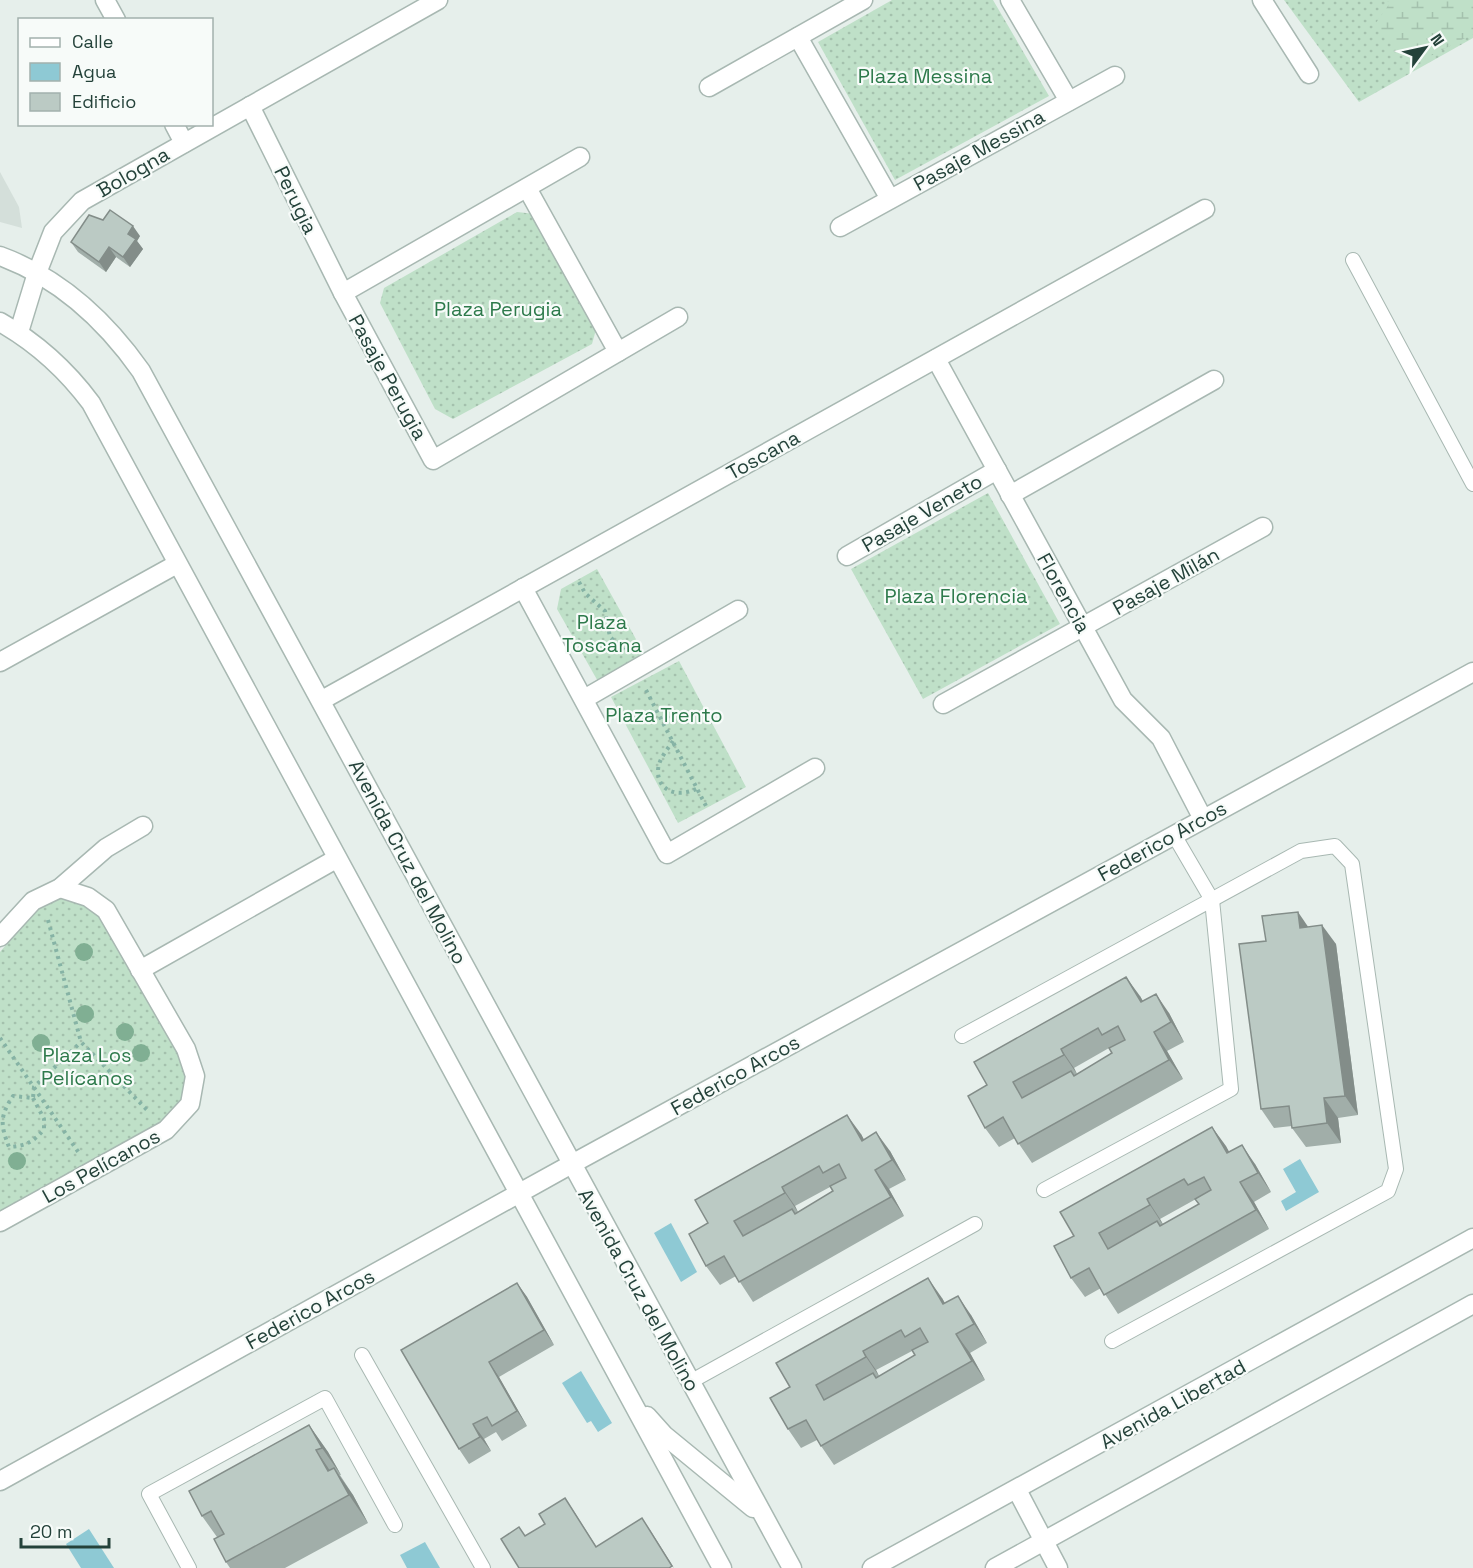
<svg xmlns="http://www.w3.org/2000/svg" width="1473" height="1568" font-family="'Space Grotesk',sans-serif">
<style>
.built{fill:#d4dfda}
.grass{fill:url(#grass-dots)}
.wetland{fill:url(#wetland-marsh)}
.water{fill:#8ec9d4}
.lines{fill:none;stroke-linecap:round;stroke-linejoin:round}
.service-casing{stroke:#a8b8b2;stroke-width:16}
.minor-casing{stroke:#a8b8b2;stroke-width:21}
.tertiary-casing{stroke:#a8b8b2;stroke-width:21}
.path{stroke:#86b3a5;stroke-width:4;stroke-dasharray:3 4.5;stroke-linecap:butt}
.service{stroke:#fff;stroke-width:14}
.minor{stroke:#fff;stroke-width:18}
.tertiary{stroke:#fff;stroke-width:18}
.tree{fill:#80af93}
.wall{fill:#a1aea9;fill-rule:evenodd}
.shaded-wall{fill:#838d89}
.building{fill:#bbcac4;stroke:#838d89;stroke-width:1.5;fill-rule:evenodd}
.labels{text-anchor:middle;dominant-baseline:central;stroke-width:4.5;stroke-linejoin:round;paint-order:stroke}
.park-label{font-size:20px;fill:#2d7a4b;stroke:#f7fbf9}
.street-label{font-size:20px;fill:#24423a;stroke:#f7fbf9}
</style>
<defs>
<pattern id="grass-dots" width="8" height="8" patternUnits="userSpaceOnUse" patternTransform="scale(1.5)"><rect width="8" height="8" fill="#bfe0c8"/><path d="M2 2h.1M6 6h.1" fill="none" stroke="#a4c1ad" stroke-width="1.8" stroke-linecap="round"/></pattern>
<pattern id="wetland-marsh" width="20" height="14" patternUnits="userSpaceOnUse" patternTransform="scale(1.5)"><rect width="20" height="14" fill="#bfe0c8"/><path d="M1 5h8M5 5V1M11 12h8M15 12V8" fill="none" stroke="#a4c1ad"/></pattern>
</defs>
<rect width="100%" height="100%" fill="#e6efeb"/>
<!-- built -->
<path class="built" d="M0,172l19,35 3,21 -22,-6z"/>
<!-- grass -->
<g class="grass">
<path d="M892,0h101l56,96 -154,84 -77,-138z"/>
<path d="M1284,0h189v38l-114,64z"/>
<path d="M517,212l18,2 62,112 -5,18 -139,75 -18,-10 -55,-106 4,-15z"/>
<path d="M988,493l72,131 -137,75 -72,-130z"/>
<path d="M597,569l50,90 -47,26 -43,-76 4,-20z"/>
<path d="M679,661l67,126 -68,36 -67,-126z"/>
<path d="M61,897l24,7 14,11 79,137 9,25 -4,24 -22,23 -161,89v-261l38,-45z"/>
</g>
<!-- wetland -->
<path class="wetland" d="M1386,0h87v34l-56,29 -44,-36 17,-24z"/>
<!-- water -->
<g class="water">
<path d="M1300,1159l19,33 -33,19 -5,-10 15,-9 -13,-23z"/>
<path d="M671,1223l26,49 -16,10 -27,-49z"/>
<path d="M581,1371l31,52 -14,9 -7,-11 -4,2 -25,-40z"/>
<path d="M89,1529l25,39h-33l-15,-24z"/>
<path d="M425,1542l15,26h-33l-7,-13z"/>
</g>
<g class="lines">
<!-- service casing -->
<g class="service-casing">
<g id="service">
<path d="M1353,260l120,224"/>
<path d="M962,1036l339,-185 34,-5 17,18 44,305 -8,22 -276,150"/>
<path d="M1044,1190l187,-101 -19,-189 -38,-65"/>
<path d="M362,1355l121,213"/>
<path d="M690,1382l285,-158"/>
<path d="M189,1568l-40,-74 176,-96 70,127"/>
</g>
</g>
<!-- minor casing -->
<g class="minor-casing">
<g id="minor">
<path d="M105,0l11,20"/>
<path d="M1010,0l59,101"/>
<path d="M1262,0l47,74"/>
<path d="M798,37l92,162"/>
<path d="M709,87l154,-87"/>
<path d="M250,106l93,187 90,167 245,-143"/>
<path d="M174,124l10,19"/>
<path d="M527,188l91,164"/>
<path d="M840,227l275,-151"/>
<path d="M343,293l237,-136"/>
<path d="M19,332l18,-59 16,-41 29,-31 356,-201"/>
<path d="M936,359l187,341 38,38 42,81"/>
<path d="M1010,495l204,-115"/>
<path d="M847,556l150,-86"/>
<path d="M523,588l144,266 148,-86"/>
<path d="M0,662l177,-98"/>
<path d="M584,699l154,-89"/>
<path d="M322,700l883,-491"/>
<path d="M943,704l320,-177"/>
<path d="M0,937l33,-36 27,-13 46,-40 37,-22"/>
<path d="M140,970l196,-111"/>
<path d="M0,1222l166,-92 24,-26 5,-28 -9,-27 -80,-139 -18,-13 -28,-9"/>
<path d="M0,1481l570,-316 903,-493"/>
<path d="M1017,1490l41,78"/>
<path d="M872,1568l601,-330"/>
<path d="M995,1568l478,-264"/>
</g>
</g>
<!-- tertiary casing -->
<g class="tertiary-casing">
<g id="tertiary">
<path d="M0,256c60,22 105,64 141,115l651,1197"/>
<path d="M0,322c37,21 65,46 91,81l631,1165"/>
<path d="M647,1416l17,19 89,73"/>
</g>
</g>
<!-- path -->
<g class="path">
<path d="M579,582l6,11 20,18 5,26 14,13"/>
<path d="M646,690l60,116"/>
<path d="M673,741c-6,9 -15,19 -15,30 0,23 24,26 40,17"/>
<path d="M48,920l33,122 68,70"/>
<path d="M0,1038l79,115"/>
<path d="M33,1098l11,21v10c-10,13 -19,17 -35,18 -9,-23 -9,-31 4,-51l20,2 1,-11 47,-45"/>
</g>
<!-- service -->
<use href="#service" class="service"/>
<!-- minor -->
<use href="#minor" class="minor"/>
<!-- tertiary -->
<use href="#tertiary" class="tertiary"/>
</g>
<!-- trees -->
<g class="tree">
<circle cx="84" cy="952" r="9"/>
<circle cx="85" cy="1014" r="9"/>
<circle cx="125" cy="1032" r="9"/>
<circle cx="41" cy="1043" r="9"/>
<circle cx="141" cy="1053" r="9"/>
<circle cx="17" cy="1161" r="9"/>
</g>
<!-- wall -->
<g class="wall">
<path d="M140,236l-3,5 6,8 -13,18 -14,-10 -10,15 -28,-20 -7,-10z"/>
<path d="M1308,927l28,17 22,171 -20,3 3,25 -35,4 -14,-19v-2l-18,2 -13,-19 5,-168z"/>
<path d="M1140,996l3,5 26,12 15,29 -17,9 16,28 -151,84 -17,-25 -16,9 -14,-19 2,-43zM1109,1048l3,5 -35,21 -3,-6z"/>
<path d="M1212,1127l17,25 26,12 16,28 -17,10 15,27 -151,85 -17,-26 -16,9 -14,-19 3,-42zM1196,1199l3,5 -36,20 -3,-5z"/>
<path d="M861,1134l3,6 26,11 16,29 -17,9 15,27 -151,86 -17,-26 -16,9 -14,-19 -17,-32zM830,1187l3,4 -35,21 -3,-6z"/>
<path d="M517,1283l10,14 27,48 -55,32 28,49 -25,15 -6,-9 -12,7 7,12 -22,13 -10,-15z"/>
<path d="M942,1298l3,5 26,12 16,28 -17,10 15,27 -151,85 -17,-25 -16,8 -13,-19 -18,-31zM912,1351l3,4 -36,21 -3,-6z"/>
<path d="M309,1425l19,27 13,23h-1l13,20 15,28 -83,45h-55l-4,-6 -9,-25 -15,-21z"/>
</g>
<!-- shaded-wall -->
<g class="shaded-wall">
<path d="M133,226l7,10 -3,5 6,8 -13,18 -7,-10 5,-23z"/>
<path d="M109,247l7,10 -10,15 -7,-10z"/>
<path d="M1298,912l13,19 -11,-3z"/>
<path d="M1322,925l14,19 22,171 -13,-19z"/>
<path d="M1126,977l14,19 14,26 -13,-20z"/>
<path d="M1156,994l13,19 15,29 -13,-20z"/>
<path d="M1154,1032l13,19 16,28 -14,-19z"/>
<path d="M1061,1049l13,19 3,6 -13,-19z"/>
<path d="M1324,1098l14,20 3,25 -14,-20z"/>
<path d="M847,1115l14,19 14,26 -13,-19z"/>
<path d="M1212,1127l14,19 14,26 -13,-19z"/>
<path d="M876,1132l14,19 16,29 -14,-20z"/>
<path d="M1242,1145l13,19 16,28 -13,-19z"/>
<path d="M875,1170l14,19 15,27 -13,-19z"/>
<path d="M1240,1182l14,20 15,27 -13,-19z"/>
<path d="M782,1187l13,19 3,6 -13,-19z"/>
<path d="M1147,1199l13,20 3,6 -13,-20z"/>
<path d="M928,1278l14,20 14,26 -13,-20z"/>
<path d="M517,1283l10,14 27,48 -10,-15z"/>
<path d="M958,1296l13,19 16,28 -13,-19z"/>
<path d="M956,1334l14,19 15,27 -13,-19z"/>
<path d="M863,1351l13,19 3,6 -13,-19z"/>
<path d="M489,1362l10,15 28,49 -10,-15z"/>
<path d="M473,1424l11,15 7,12 -11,-14z"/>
<path d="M309,1425l19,27 13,23 -19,-27z"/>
<path d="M316,1450l19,28 12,20 -19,-27z"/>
<path d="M334,1468l19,27 15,28 -19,-28z"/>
<path d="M565,1498l10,15 31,49 -10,-15z"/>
<path d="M642,1518l10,15 22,35 -2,-2z"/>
</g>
<!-- building -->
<g class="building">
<path d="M110,210l23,16 -5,8 8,5 -13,18 -14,-10 -10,15 -28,-20 18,-27 14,5z"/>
<path d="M1298,912l2,16 22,-3 23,171 -21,2 3,25 -35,5 -3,-22 -28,3 -22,-165 27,-3 -4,-25z"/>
<path d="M1126,977l15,25 15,-8 15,28 -17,10 15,28 -151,84 -15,-27 -18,11 -17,-32 19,-11 -13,-23zM1118,1026l7,14 -16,8 3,5 -38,23 -3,-5 -49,27 -9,-16 51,-27 -3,-6 37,-21 4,7z"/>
<path d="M847,1115l15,26 14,-9 16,28 -17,10 16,27 -152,85 -15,-26 -18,10 -17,-32 19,-11 -13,-23zM839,1164l7,14 -16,8 3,5 -38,23 -3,-5 -49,27 -9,-15 51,-28 -3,-6 37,-21 4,7z"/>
<path d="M1212,1127l15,26 15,-8 16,28 -18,9 16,28 -152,85 -15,-27 -18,10 -17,-32 20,-10 -14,-24zM1204,1177l7,13 -16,9 4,5 -39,22 -3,-5 -49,28 -9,-16 51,-28 -3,-6 37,-20 4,6z"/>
<path d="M928,1278l15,26 15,-8 16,28 -18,10 16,27 -151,85 -15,-26 -18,9 -18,-31 20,-11 -14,-24zM920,1328l8,14 -16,8 3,5 -39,23 -3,-5 -49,27 -8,-15 50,-28 -3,-6 38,-21 4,7z"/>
<path d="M517,1283l27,47 -55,32 28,49 -25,15 -5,-9 -14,7 7,13 -21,12 -58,-99z"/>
<path d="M309,1425l13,23 -6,2 12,21 6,-3 15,27 -123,67 -12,-23 10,-5 -13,-23 -9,5 -13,-25z"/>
<path d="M565,1498l31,49 46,-29 30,48 -3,2h-150l-18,-29 18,-12 6,9 20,-12 -6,-10z"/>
</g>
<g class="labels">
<!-- park labels -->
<g class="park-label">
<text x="925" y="76">Plaza Messina</text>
<text x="498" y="309">Plaza Perugia</text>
<text x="956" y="596">Plaza Florencia</text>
<text x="602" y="622">Plaza<tspan x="602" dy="23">Toscana</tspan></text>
<text x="664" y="715">Plaza Trento</text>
<text x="87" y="1055">Plaza Los<tspan x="87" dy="23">Pelícanos</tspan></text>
</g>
<!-- street labels -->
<g class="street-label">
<text transform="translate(979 150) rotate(-29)">Pasaje Messina</text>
<text transform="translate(133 172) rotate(-30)">Bologna</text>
<text transform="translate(296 200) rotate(64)">Perugia</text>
<text transform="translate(388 377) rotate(61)">Pasaje Perugia</text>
<text transform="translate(763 455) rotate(-29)">Toscana</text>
<text transform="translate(922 513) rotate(-30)">Pasaje Veneto</text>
<text transform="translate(1166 581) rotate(-29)">Pasaje Milán</text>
<text transform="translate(1064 593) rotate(61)">Florencia</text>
<text transform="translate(1162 841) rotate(-29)">Federico Arcos</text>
<text transform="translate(408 862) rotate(62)">Avenida Cruz del Molino</text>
<text transform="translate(735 1075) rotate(-29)">Federico Arcos</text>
<text transform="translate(101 1166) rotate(-29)">Los Pelícanos</text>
<text transform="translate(639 1290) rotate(61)">Avenida Cruz del Molino</text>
<text transform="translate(310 1309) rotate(-29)">Federico Arcos</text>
<text transform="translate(1173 1404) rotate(-29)">Avenida Libertad</text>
</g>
</g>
<!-- legend -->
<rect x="18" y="18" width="195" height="108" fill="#f7fbf9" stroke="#a3b1ad" stroke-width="1.5"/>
<rect x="30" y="38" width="30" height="9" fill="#ffffff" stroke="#a3b1ad" stroke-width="1.5"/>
<text x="72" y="48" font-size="18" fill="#24423a">Calle</text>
<rect x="30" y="63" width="30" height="18" fill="#8ec9d4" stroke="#a3b1ad" stroke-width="1.5"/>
<text x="72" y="78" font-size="18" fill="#24423a">Agua</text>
<rect x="30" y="93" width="30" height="18" fill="#bbcac4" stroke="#a3b1ad" stroke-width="1.5"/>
<text x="72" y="108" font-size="18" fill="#24423a">Edificio</text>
<!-- north arrow -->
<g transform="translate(1425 48) rotate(57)" stroke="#f7fbf9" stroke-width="4.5" paint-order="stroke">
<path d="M0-4.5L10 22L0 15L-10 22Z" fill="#24423a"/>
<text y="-9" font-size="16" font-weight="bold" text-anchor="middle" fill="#24423a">N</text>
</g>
<!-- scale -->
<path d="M21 1538v9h88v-9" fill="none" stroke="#24423a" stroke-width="3"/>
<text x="30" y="1538" font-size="18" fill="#24423a" stroke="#f7fbf9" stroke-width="4.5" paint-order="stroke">20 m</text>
</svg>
